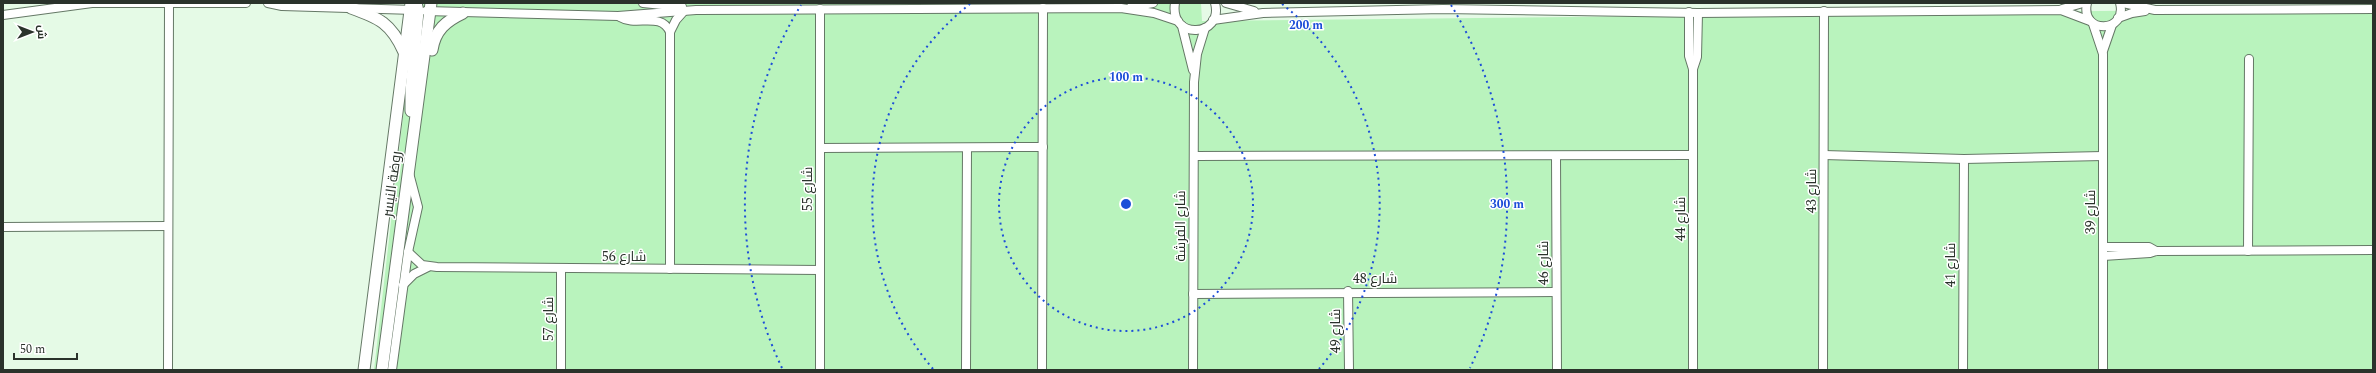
<svg xmlns="http://www.w3.org/2000/svg" width="2376" height="373" font-family="Spectral,Cairo,serif">
<style>
.green{fill:#b9f3bd}
.lines{fill:none;stroke-linecap:round;stroke-linejoin:round}
.street-casing{stroke:#657866;stroke-width:10}
.secondary-casing{stroke:#657866;stroke-width:13}
.street{stroke:#fff;stroke-width:8}
.secondary{stroke:#fff;stroke-width:11}
.ring{fill:none;stroke:#1d4ed8;stroke-width:2;stroke-dasharray:2 4}
.labels{text-anchor:middle;dominant-baseline:central;stroke-width:3;stroke-linejoin:round;paint-order:stroke}
.street-label{font-size:14px;fill:#2a322b;stroke:#fff}
.centre{fill:#1d4ed8;stroke:#fff;stroke-width:2}
.ring-label{font-size:12px;text-anchor:middle;font-weight:bold;fill:#1d4ed8;stroke:#fff;stroke-width:3;stroke-linejoin:round;paint-order:stroke}
</style>
<rect width="100%" height="100%" fill="#e5fae6"/>
<!-- green -->
<path class="green" d="M416,3h785l1,18 1171,-13v362h-1999z"/>
<g class="lines">
<!-- street casing -->
<g class="street-casing">
<g id="street">
<path d="M268,3l14,3 132,4"/>
<path d="M643,3l39,4"/>
<path d="M1175,3c-6,38 49,34 40,0"/>
<path d="M1226,3l28,8"/>
<path d="M2087,3c-7,32 41,30 33,0"/>
<path d="M2123,3l32,7 218,-1"/>
<path d="M1131,7l22,-4"/>
<path d="M2062,9l21,-6"/>
<path d="M426,11l192,5 78,-6 425,-2 33,5 24,8"/>
<path d="M1689,12v44l4,13v301"/>
<path d="M3,15l89,-12h154"/>
<path d="M620,17c16,10 41,-6 50,15"/>
<path d="M2118,18l14,-5 13,-2"/>
<path d="M1213,20l50,-7 180,-4 255,4 363,-3 29,11"/>
<path d="M2093,24l10,30v316"/>
<path d="M1182,26l11,44"/>
<path d="M2103,51l9,-26"/>
<path d="M1693,69l4,-12 1,-44"/>
<path d="M820,148l223,-1"/>
<path d="M1824,155l140,4 139,-3"/>
<path d="M1194,156l499,-1"/>
<path d="M1556,156l1,214"/>
<path d="M3,227l165,-1"/>
<path d="M2103,247h46l7,4"/>
<path d="M2248,251l1,-192"/>
<path d="M408,252l14,13 15,2 383,3"/>
<path d="M2103,256l47,-3 6,-2 217,-1"/>
<path d="M670,269v-237l6,-12 8,-9"/>
<path d="M403,285l11,-11 14,-7"/>
<path d="M1348,291l1,79"/>
<path d="M1193,294l363,-2"/>
<path d="M168,370l1,-365"/>
<path d="M392,370l16,-118 10,-45 -9,-34"/>
<path d="M561,370v-101"/>
<path d="M820,370v-361"/>
<path d="M966,370l1,-222"/>
<path d="M1042,370l1,-362"/>
<path d="M1193,370l1,-288 3,-28 8,-26"/>
<path d="M1823,370l1,-359"/>
<path d="M1963,370l1,-211"/>
</g>
</g>
<!-- secondary casing -->
<g class="secondary-casing">
<g id="secondary">
<path d="M351,8c28,10 40,15 53,44"/>
<path d="M432,50c3,-20 14,-29 31,-37"/>
<path d="M411,111v-20l7,-80 -2,-8"/>
<path d="M364,370l47,-367"/>
<path d="M382,370l49,-367"/>
</g>
</g>
<!-- street -->
<use href="#street" class="street"/>
<!-- secondary -->
<use href="#secondary" class="secondary"/>
</g>
<!-- distance rings -->
<g class="ring">
<circle cx="1126" cy="204" r="127"/>
<path d="M933 369A254 254 0 0 1 970 4M1282 4A254 254 0 0 1 1319 369"/>
<path d="M782 368A381 381 0 0 1 801 5M1451 5A381 381 0 0 1 1470 368"/>
</g>
<g class="labels">
<!-- street labels -->
<g class="street-label">
<text transform="translate(392 184) rotate(-82)">روضة النيسر</text>
<text transform="translate(807 189) rotate(-90)">شارع 55</text>
<text transform="translate(1811 191) rotate(-90)">شارع 43</text>
<text transform="translate(2090 212) rotate(-90)">شارع 39</text>
<text transform="translate(1680 219) rotate(-90)">شارع 44</text>
<text transform="translate(1180 226) rotate(-90)">شارع الفرشة</text>
<text x="624" y="256">شارع 56</text>
<text transform="translate(1543 263) rotate(-90)">شارع 46</text>
<text transform="translate(1950 265) rotate(-90)">شارع 41</text>
<text x="1375" y="278">شارع 48</text>
<text transform="translate(548 319) rotate(-90)">شارع 57</text>
<text transform="translate(1335 331) rotate(-90)">شارع 49</text>
</g>
</g>
<circle cx="1126" cy="204" r="6" class="centre"/>
<g class="ring-label">
<text x="1306" y="29">200 m</text>
<text x="1126" y="81">100 m</text>
<text x="1507" y="208">300 m</text>
</g>
<!-- border -->
<rect width="2376" height="373" fill="none" stroke="#2a322b" stroke-width="8"/>
<!-- north arrow -->
<g transform="translate(32 32) rotate(90)" stroke="#ffffff" stroke-width="3" paint-order="stroke">
<path d="M0-3L7 15L0 10L-7 15Z" fill="#2a322b"/>
<text y="-6" font-size="11" font-weight="bold" text-anchor="middle" fill="#2a322b">ش</text>
</g>
<!-- scale -->
<path d="M14 353v6h63v-6" fill="none" stroke="#2a322b" stroke-width="2"/>
<text x="20" y="353" font-size="12" fill="#2a322b" stroke="#ffffff" stroke-width="3" paint-order="stroke">50 m</text>
</svg>
